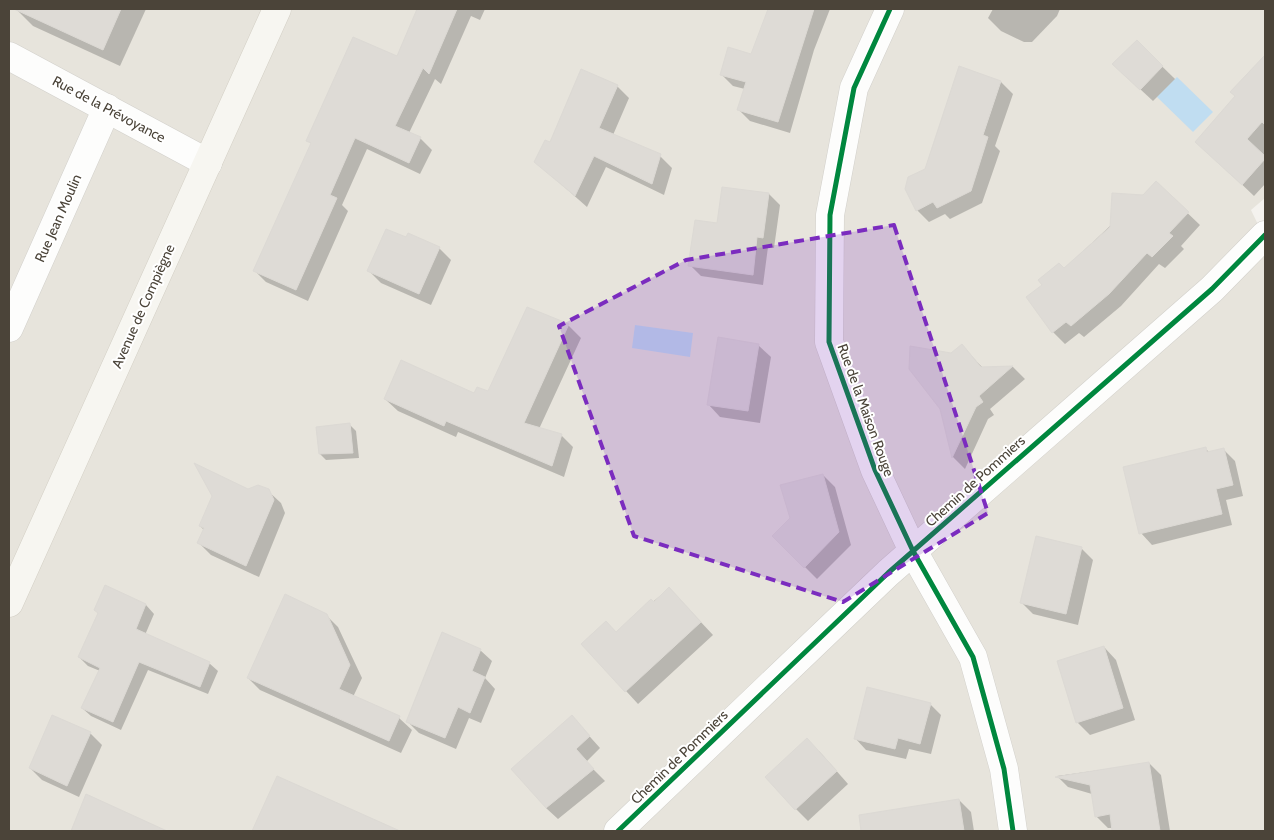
<svg xmlns="http://www.w3.org/2000/svg" width="1274" height="840" font-family="Cabin,sans-serif">
<style>
.residential{fill:#e7e4dc}
.water{fill:#c0ddf1}
.shadow{fill:#0003}
.building{fill:#dedbd6;stroke:#dcd9d4}
.lines{fill:none;stroke-linecap:round;stroke-linejoin:round}
.minor-casing{stroke:#d2d0cb;stroke-width:29}
.secondary-casing{stroke:#d3cfc5;stroke-width:29}
.minor{stroke:#fdfdfc;stroke-width:28}
.secondary{stroke:#f7f6f1;stroke-width:28}
.cycleway-casing{stroke:#fff;stroke-width:8}
.cycleway{stroke:#00873e;stroke-width:5}
.marked{fill:#7b2cbf;fill-opacity:0.2;stroke:#7b2cbf;stroke-width:4;stroke-dasharray:10 6;stroke-linejoin:round}
.labels{text-anchor:middle;dominant-baseline:central;stroke-width:4;stroke-linejoin:round;paint-order:stroke}
.street-label{font-size:14px;fill:#4b4439;stroke:#fff}
</style>
<rect width="100%" height="100%" fill="#f4f2ee"/>
<!-- residential -->
<path class="residential" d="M9,9h1256v189l-14,12 14,29v592h-1256z"/>
<!-- water -->
<g class="water">
<path d="M1177,77l36,35 -20,20 -36,-35z"/>
<path d="M635,325l58,8 -3,24 -58,-9z"/>
</g>
<!-- shadow -->
<g class="shadow">
<path d="M16,9h130l-26,57 -87,-40z"/>
<path d="M419,9h66l-5,11 -9,-4 -30,68 -6,-5 -26,54 11,5 12,12 -12,24 -53,-25 -25,56 6,6 -40,90 -42,-19 -12,-12 58,-126 -4,-4 89,-82z"/>
<path d="M770,9h60l-16,41 -24,83 -40,-12 -11,-11 6,-21 -12,-3 -12,-12 31,-19z"/>
<path d="M993,9h67l-3,7 -25,26h-8l-23,-11 -13,-13z"/>
<path d="M1137,42l38,37 -22,22 -27,-25z"/>
<path d="M1265,57v127l-11,12 -45,-43 27,-57 -4,-4z"/>
<path d="M960,68l41,14 12,12 -18,52 5,5 -18,52 -32,16 -5,-5 -16,8 -12,-12 9,-40z"/>
<path d="M617,86l12,12 -16,37 47,21 12,12 -8,27 -58,-28 -19,40 -51,-45 15,-18z"/>
<path d="M1156,183l44,42 -19,21 3,3 -19,19 -6,-4 -38,42 -37,31 -5,-4 -14,11 -12,-12 11,-63z"/>
<path d="M769,194l11,11 -6,43 -6,-1 -5,38 -62,-9 -11,-11 28,-40z"/>
<path d="M439,248l12,12 -20,45 -50,-22 -12,-12z"/>
<path d="M527,308l42,18 12,12 -42,91 22,6 12,12 -9,30 -106,-45 -2,5 -58,-26 -13,-12 103,-6z"/>
<path d="M758,345l13,12 -11,66 -40,-6 -12,-13z"/>
<path d="M962,346l21,22 30,-1 12,12 -35,30 4,6 -6,4 -23,50 -12,-12 -12,-49 11,-54z"/>
<path d="M350,425l6,6 3,27 -33,2 -6,-6z"/>
<path d="M1205,448l5,5 14,-3 11,11 8,35 -17,4 6,25 -80,20 -11,-12z"/>
<path d="M823,475l12,12 16,58 -34,34 -43,-43 18,-17z"/>
<path d="M248,490l20,1 13,12 4,10 -26,64 -48,-22 -12,-12 5,-13 -4,-4z"/>
<path d="M1081,548l12,12 -15,65 -45,-11 -12,-12z"/>
<path d="M106,587l40,18 8,9 -9,21 64,28 9,8 -10,23 -60,-24 -27,60 -30,-14 -9,-8 18,-37 -12,-5 -9,-9 20,-43z"/>
<path d="M669,588l44,47 -75,69 -55,-60 34,-11z"/>
<path d="M326,615l12,12 24,51 -9,19 46,21 13,12 -11,23 -141,-63 -12,-12z"/>
<path d="M1104,647l12,13 19,60 -45,15 -13,-13z"/>
<path d="M480,650l12,11 -7,17 10,11 -14,34 -12,-5 -13,31 -37,-16 -11,-11z"/>
<path d="M930,704l11,11 -10,39 -22,-5 -3,10 -40,-9 -11,-12z"/>
<path d="M583,729l17,19 -14,14 19,19 -47,38 -12,-11z"/>
<path d="M90,733l12,12 -23,52 -37,-17 -12,-12z"/>
<path d="M819,751l29,33 -40,37 -12,-12z"/>
<path d="M1149,763l12,12 9,56h-56l-1,-3h-5l-12,-12 -4,-22 -24,-7 -11,-11z"/>
<path d="M278,778l119,53h-143z"/>
<path d="M87,796l77,35h-86l-4,-3z"/>
<path d="M959,800l12,12 3,19h-73l-3,-21z"/>
</g>
<!-- building -->
<g class="building">
<path d="M14,9h107l-18,41z"/>
<path d="M417,9h40l-28,65 -6,-6 -28,58 26,11 -12,26 -54,-25 -25,57 7,3 -41,92 -43,-19 58,-128 -5,-2 47,-104 44,19z"/>
<path d="M768,9h46l-36,113 -41,-12 9,-28 -26,-7 8,-28 23,7z"/>
<path d="M1137,40l26,26 -23,24 -28,-26z"/>
<path d="M1265,55v70l-3,-3 -15,17 18,17v3l-23,26 -47,-43 40,-46 -5,-4z"/>
<path d="M959,66l42,15 -18,54 5,2 -17,54 -34,17 -4,-6 -17,9 -11,-22 3,-12 17,-8z"/>
<path d="M581,69l37,16 -19,43 62,26 -9,30 -58,-28 -19,40 -41,-34 11,-22 5,2z"/>
<path d="M1156,181l33,31 -20,21 4,3 -21,21 -5,-4 -38,41 -38,32 -5,-4 -14,11 -26,-36 16,-12 -4,-5 21,-17 5,5 46,-41 2,-34 31,2z"/>
<path d="M722,187l47,6 -6,45 -6,-1 -4,38 -65,-9 7,-46 22,3z"/>
<path d="M386,229l20,8 2,-4 32,14 -21,47 -52,-23z"/>
<path d="M527,307l42,17 -45,99 38,11 -10,32 -106,-45 -2,5 -60,-27 17,-39 73,33 3,-6 11,4z"/>
<path d="M718,337l41,7 -11,67 -41,-6z"/>
<path d="M962,344l19,23 32,-1 -34,30 4,6 -7,5 -24,51 -12,-49 -31,-40 1,-23 41,7z"/>
<path d="M350,423l3,30 -34,1 -3,-27z"/>
<path d="M1206,447l1,5 17,-4 9,37 -17,4 6,25 -83,20 -16,-67z"/>
<path d="M194,463l54,26 10,-4 11,4 5,11 -28,66 -49,-23 7,-15 -5,-2 13,-30z"/>
<path d="M823,474l16,58 -35,36 -32,-32 18,-18 -10,-33z"/>
<path d="M1036,536l46,11 -16,67 -46,-11z"/>
<path d="M105,585l41,19 -10,25 74,33 -10,25 -61,-25 -26,60 -32,-14 19,-40 -22,-11 20,-44 -4,-3z"/>
<path d="M669,587l32,35 -76,70 -44,-48 25,-23 10,11 35,-33 3,3z"/>
<path d="M285,594l42,20 23,51 -11,24 61,27 -11,25 -142,-63z"/>
<path d="M442,632l39,17 -9,22 13,6 -15,36 -12,-6 -13,31 -39,-16z"/>
<path d="M1104,646l19,62 -47,15 -19,-62z"/>
<path d="M867,687l64,16 -11,41 -22,-6 -3,11 -41,-10z"/>
<path d="M52,715l39,17 -24,54 -38,-18z"/>
<path d="M572,715l18,21 -14,13 18,20 -48,39 -35,-39z"/>
<path d="M807,738l30,33 -42,39 -30,-33z"/>
<path d="M1149,762l11,69h-48l-2,-17 -15,3 -5,-32 -35,-8z"/>
<path d="M277,776l123,55h-148z"/>
<path d="M86,794l81,37h-96z"/>
<path d="M959,799l5,32h-103l-2,-16z"/>
</g>
<g class="lines">
<!-- minor casing -->
<g class="minor-casing">
<g id="minor">
<path d="M890,9l-36,79 -24,127 -1,127 46,128 38,81 60,106 31,112 9,62"/>
<path d="M9,56l199,107"/>
<path d="M9,328l98,-220"/>
<path d="M618,831l270,-258 324,-284 53,-54"/>
</g>
</g>
<!-- secondary casing -->
<g class="secondary-casing">
<path id="secondary" d="M9,603l268,-594"/>
</g>
<!-- minor -->
<use href="#minor" class="minor"/>
<!-- secondary -->
<use href="#secondary" class="secondary"/>
<!-- cycleway casing -->
<g class="cycleway-casing">
<g id="cycleway">
<path d="M890,9l-36,79 -24,127 -1,127 46,128 38,81 60,106 31,112 9,62"/>
<path d="M618,831l270,-258 324,-284 53,-54"/>
</g>
</g>
<!-- cycleway -->
<use href="#cycleway" class="cycleway"/>
</g>
<!-- marked area -->
<path class="marked" d="M894,225l94,288 -145,89 -209,-66 -75,-210 127,-66z"/>
<g class="labels">
<!-- street labels -->
<g class="street-label">
<text transform="translate(109 109) rotate(28)">Rue de la Prévoyance</text>
<text transform="translate(58 218) rotate(-66)">Rue Jean Moulin</text>
<text transform="translate(143 306) rotate(-66)">Avenue de Compiègne</text>
<text transform="translate(866 410) rotate(70)">Rue de la Maison Rouge</text>
<text transform="translate(975 481) rotate(-42)">Chemin de Pommiers</text>
<text transform="translate(679 757) rotate(-44)">Chemin de Pommiers</text>
</g>
</g>
<!-- border -->
<rect width="1274" height="840" fill="none" stroke="#4b4439" stroke-width="20"/>
</svg>
